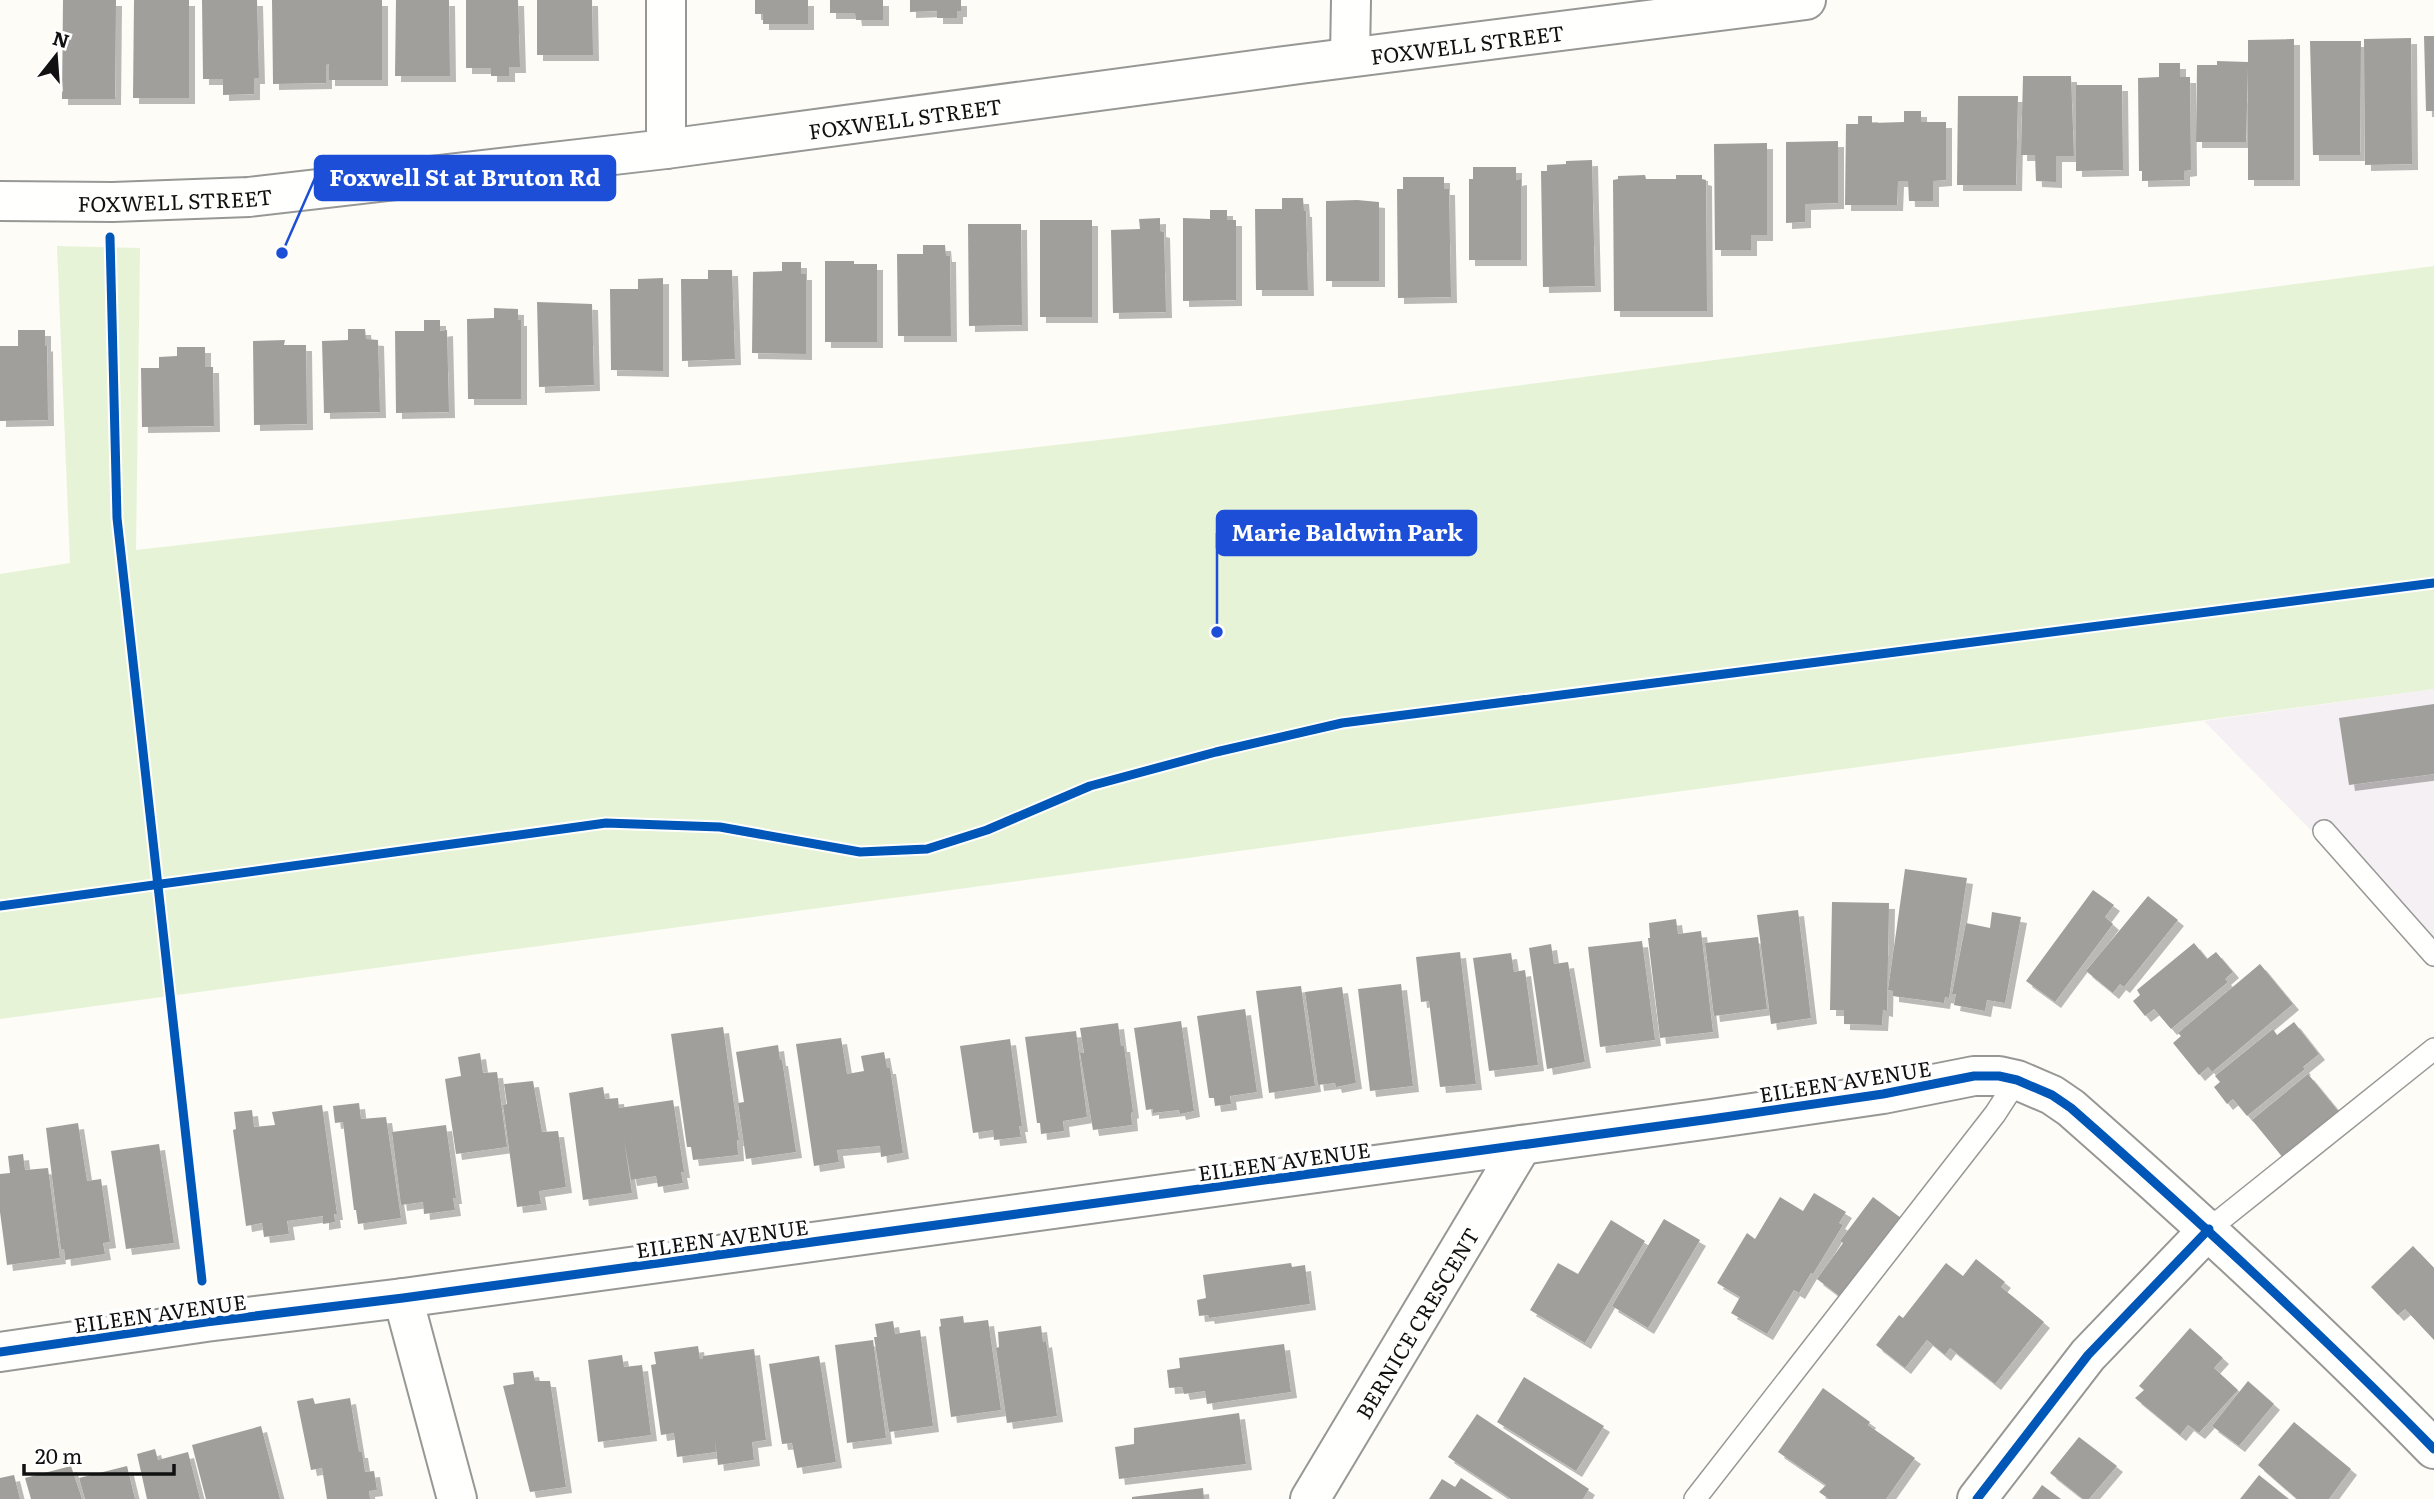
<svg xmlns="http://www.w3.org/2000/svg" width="2434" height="1499" font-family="Literata,serif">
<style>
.industrial{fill:#f5f0f3}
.green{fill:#e7f3d7}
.building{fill:#a19f9c;filter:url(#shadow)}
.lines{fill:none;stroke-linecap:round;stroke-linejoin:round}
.lane-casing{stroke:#979795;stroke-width:24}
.street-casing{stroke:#979795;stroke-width:42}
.lane{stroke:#fffffe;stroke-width:21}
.street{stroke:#fffffe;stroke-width:38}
.cycleway-casing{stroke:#fff;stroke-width:13}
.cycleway{stroke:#0057b8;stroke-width:9}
.labels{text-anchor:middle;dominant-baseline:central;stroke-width:7;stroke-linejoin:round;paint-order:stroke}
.street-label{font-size:21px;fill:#111;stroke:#fff}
.leader{fill:none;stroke:#1d4ed8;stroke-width:2.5}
.callout-dot{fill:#1d4ed8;stroke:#fff;stroke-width:2.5}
.callout{fill:#1d4ed8;stroke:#1d4ed8;stroke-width:2.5}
.callout-label{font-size:23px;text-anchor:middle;font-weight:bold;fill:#fff}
</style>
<defs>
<filter id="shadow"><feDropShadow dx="6" dy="6" stdDeviation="0" flood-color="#0004"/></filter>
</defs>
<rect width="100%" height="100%" fill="#fdfcf7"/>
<!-- industrial -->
<path class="industrial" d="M2434,689v267l-230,-235z"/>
<!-- green -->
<path class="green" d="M57,246l83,2 -4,302 981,-112 1317,-172v423l-2434,330v-445l70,-11z"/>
<!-- building -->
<g class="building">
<path d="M63,0h53l-1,99h-53z"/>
<path d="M134,0h55v98h-56z"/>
<path d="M202,0h55l2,78h-5v16l-31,1v-16h-20z"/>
<path d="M272,0h110v80h-53v-16l-3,1v18l-53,1z"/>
<path d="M396,0h53l1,76h-55z"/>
<path d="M466,0h52l2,67h-11v9h-18v-8h-25z"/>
<path d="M537,0h55l1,55h-56z"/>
<path d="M755,0h53v24h-45v-10h-8z"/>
<path d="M830,0h53v20h-27l-1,-7h-25z"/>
<path d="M910,0h51v11h-4v7h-20v-7l-27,1z"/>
<path d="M2424,36h10v75h-8z"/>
<path d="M2411,38l1,126 -47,1 -1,-126z"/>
<path d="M2294,39v141h-46v-113l-2,75h-50l1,-77h20v-4l31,1v-22z"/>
<path d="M2310,41h51l-1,114h-47z"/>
<path d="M2159,63h21v14h10l1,93 -7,1v9l-42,1v-10h-3l-1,-93 21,-1z"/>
<path d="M2023,76h48l3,80h-18v26l-20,-1 -1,-26h-14z"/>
<path d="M2076,85h46l1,85 -47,1z"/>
<path d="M1958,96h60l-2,89h-59z"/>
<path d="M1904,111h17v11h25v58l-13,1v20h-24l-1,-20h-10l-1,24h-52l1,-81h12v-8h14v7l32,-1z"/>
<path d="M1838,141v62l-33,1v18l-19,1v-81z"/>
<path d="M1767,143v92h-16v15h-36l-1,-106z"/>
<path d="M1592,160l3,126 -52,1 -2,-116h6v-6l19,-1v-3z"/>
<path d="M1473,167h43v13l5,-1v81h-52v-81h4z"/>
<path d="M1645,175l1,4h30v-4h26v4l4,1 1,131h-93l-1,-131 5,-1v-3z"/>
<path d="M1403,177h41v12h5l2,108 -53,1 -1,-109h6z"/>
<path d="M1282,198h21l1,13h2l2,79h-52l-1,-81h27z"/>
<path d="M1357,200l22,2v79h-53v-80z"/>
<path d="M1210,210h17v10h9v80l-53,1v-83l27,1z"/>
<path d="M1160,218v13l4,1 2,80 -53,1 -2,-83 29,-1 -1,-10z"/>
<rect x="1040" y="220" width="52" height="97"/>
<path d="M968,224h53l1,101 -53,1z"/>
<path d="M923,245h22l1,11h4l1,80h-53l-1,-82h26z"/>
<path d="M825,261h29v3h23v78h-52z"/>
<path d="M782,262h19v12h5v80l-54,-1 1,-81 29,-1z"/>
<path d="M708,270h24l3,89 -53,2 -1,-82h27z"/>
<path d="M663,278v93l-52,-1 -1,-81h28v-10z"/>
<path d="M537,302l55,2 2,81 -55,2z"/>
<path d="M494,308l24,1v11h3v79h-53l-1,-80 27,-1z"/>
<path d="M424,320h16v11l7,-1 2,82 -53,1 -1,-82h29z"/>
<path d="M348,329h17l1,10 12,1 2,72 -56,1 -2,-72 26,-1z"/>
<path d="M18,330h27v16l2,-1 1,75 -48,1v-75h18z"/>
<path d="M285,340l-1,5h22l1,79 -53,1 -1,-84z"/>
<path d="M177,347h28v20h8l1,59 -72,1 -1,-59h18v-11l18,-1z"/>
<path d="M2434,704v70l-85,11 -10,-67z"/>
<path d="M1905,869l62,9 -18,120 -4,-1 -1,6 -51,-7v-5l-5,-1z"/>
<path d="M2093,890l21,15 -9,12 8,7 -58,78 -29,-21z"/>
<path d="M2148,896l30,24 -54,67 -4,-3 -7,9 -27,-22z"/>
<path d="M1832,902l57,1 -2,108 -4,-1 -1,15 -38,-1v-14h-14z"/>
<path d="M1798,910l13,108 -40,6 -14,-109z"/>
<path d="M1992,912l29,5 -16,86 -18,-3 -2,11 -31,-6 2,-11h-4l14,-71 24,5z"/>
<path d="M1676,919l2,15 23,-3 12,101 -53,6 -12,-100h2l-1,-15z"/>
<path d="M1758,937l9,72 -53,7 -9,-73z"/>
<path d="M1642,941l13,99 -55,7 -12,-100z"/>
<path d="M2194,943l13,16 9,-7 17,20 -8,7 3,3 -57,47 -17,-20 -9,7 -12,-15 7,-6 -3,-5z"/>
<path d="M1551,944l3,20 14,-2 17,100 -38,7 -18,-121z"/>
<path d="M1460,952l16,132 -36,3 -11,-86 -8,1 -5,-45z"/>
<path d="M1511,953l3,19 11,-2 13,95 -49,6 -16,-113z"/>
<path d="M2260,964l33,40 -81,68 -4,-5 -9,8 -26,-32 8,-7 -3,-3z"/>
<path d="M1401,984l12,102 -43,5 -12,-102z"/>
<path d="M1301,986l14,100 -46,7 -13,-102z"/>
<path d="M1342,987l14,96 -20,4 -1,-4 -17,2 -13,-93z"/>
<path d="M1245,1009l12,83 -27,4 1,8 -16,2 -1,-8h-5l-12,-82z"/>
<path d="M1181,1021l13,90 -14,3 -1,-4 -26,3v-4l-7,1 -12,-82z"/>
<path d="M2294,1022l25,32 -16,13 2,2 -58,47 -14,-17 -6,5 -13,-17 6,-5 -5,-6 58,-47 4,6z"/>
<path d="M1118,1023l3,23h3l9,66 -2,1 1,12 -39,5 -13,-77h4l-4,-25z"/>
<path d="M723,1027l16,113h-2l1,15 -45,5 -2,-13h-4l-16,-113z"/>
<path d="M1076,1031l11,86 -24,4 1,10 -23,3 -1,-11h-3l-12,-86z"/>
<path d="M841,1038l6,36 17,-3 -3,-15 23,-4 3,16h3l13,85 -22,4 -1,-11 -43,4 2,12 -25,4 -18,-122z"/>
<path d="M1010,1039l12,87h-3l2,11 -27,3 -1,-10 -20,3 -13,-87z"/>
<path d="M778,1045l2,15h2l14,92 -50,7 -8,-56 6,-1 -8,-50z"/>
<path d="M480,1053l3,20 14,-1 10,75 -51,7 -11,-75 16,-3 -3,-19z"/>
<path d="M2308,1074l32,39 -56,46 -32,-39z"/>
<path d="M533,1081l9,51 16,-1 8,56 -27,4 2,13 -24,3 -14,-102 4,-1 -3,-20z"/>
<path d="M603,1087l2,12 13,-1 1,10 54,-8 11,72h-3l2,11 -25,4 -2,-11 -25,4 -7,-40 8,53 -49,7 -14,-107z"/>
<path d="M359,1103l2,16 25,-2 15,101 -43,6 -2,-14h-2l-11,-88 -8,1 -2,-17z"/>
<path d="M322,1105l15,109h-3l1,8 -12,2v-8l-36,5 2,13 -25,3 -2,-14 -16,3 -13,-96 3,-1 -2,-17 18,-2 2,17 21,-2 -3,-13z"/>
<path d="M78,1123l9,58 14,-2 9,63 -7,1 2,11 -40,6 -1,-11h-3l-15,-121z"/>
<path d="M446,1125l10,73h-3l2,12 -31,4 -1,-12 -22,3 -9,-73z"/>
<path d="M159,1144l15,99 -48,6 -15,-98z"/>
<path d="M23,1154l2,16 23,-2 12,90 -53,7 -7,-53v-38l10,-1 -2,-17z"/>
<path d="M1814,1193l32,19 -7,11 4,2 -30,49 -2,-1 -12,20 -5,-3 -27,44 -36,-21 9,-16 -23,-14 30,-50 8,6 25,-42 23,14z"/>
<path d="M1873,1197l28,21 -59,80 -25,-19 26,-36 -3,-2z"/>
<path d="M1664,1219l36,21 -52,88 -36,-22z"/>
<path d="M1611,1220l34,21 -60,102 -55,-33 28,-47 20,11z"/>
<path d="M2413,1246l21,22v72l-29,-31 -7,6 -27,-28z"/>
<path d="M1976,1259l29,23 -4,5 43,35 -49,62 -45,-36 -5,7 -18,-15 -22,28 -29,-23 23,-30 4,3 43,-55 17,13z"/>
<path d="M1291,1263l1,4 13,-2 5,39 -101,14 -1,-3 -9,1 -2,-16 9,-2 -3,-23z"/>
<path d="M963,1316l1,7 24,-3 13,90 -50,7 -12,-90 2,-1 -1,-7z"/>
<path d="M893,1321l2,13 25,-4 13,96 -44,6 -15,-95h3l-2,-13z"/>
<path d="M1041,1326l2,16 3,-1 11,75 -50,7 -11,-75 3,-1 -1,-15z"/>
<path d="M2190,1328l33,30 -9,10 24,22 -39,43 -11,-8 -8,10 -45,-37 9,-8 -5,-4z"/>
<path d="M873,1340l13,98 -39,5 -12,-98z"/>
<path d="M1284,1344l7,48 -84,12 -2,-13 -21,3 -2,-7 -13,1 -2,-18 13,-2 -1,-10z"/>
<path d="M698,1346l2,13h3v-3l51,-7 12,91 -14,2 2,18 -36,5 -3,-25 1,12 -39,5 -3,-24 -13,2 -10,-70 5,-1 -2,-12z"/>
<path d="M622,1355l2,12 18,-2 9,70 -53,7 -10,-82z"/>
<path d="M819,1356l17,106 -39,6 -5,-25 -10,1 -13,-80z"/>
<path d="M533,1371l2,10h15l16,106 -36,5 -27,-106 11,-2 -1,-11z"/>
<path d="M1524,1377l80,49 -28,45 -79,-49z"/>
<path d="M2248,1381l26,23 -35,42 -27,-20z"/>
<path d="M1823,1388l47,34 -2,3 47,33 -29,41h-57l-10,-7 7,-7 -48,-33z"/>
<path d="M313,1398l2,6 35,-6 9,54h3l3,20 9,-1 3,19 -8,1 1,8h-43l-5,-31 -11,2 -14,-69z"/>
<path d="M1239,1413l7,51 -127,15 -4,-32 19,-3v-16z"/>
<path d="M1477,1414l112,75 -6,10h-72l-63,-42z"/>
<path d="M2294,1422l57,47 -22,30h-32l-39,-34z"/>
<path d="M261,1426l19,73h-74l-14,-54z"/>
<path d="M2079,1437l38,29 -28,33h-6l-33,-26z"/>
<path d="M155,1449l3,11 30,-8 12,47h-53l-10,-45z"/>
<path d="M71,1466l11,33h-51l-6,-21z"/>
<path d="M127,1466l8,33h-50l-6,-21z"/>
<path d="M14,1475l6,24h-20v-21z"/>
<path d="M2259,1475l30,24h-49z"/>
<path d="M1461,1478l32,21h-64l13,-20 13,8z"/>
<path d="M2042,1485l19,14h-29z"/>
<path d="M1203,1488l1,11h-72v-2z"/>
</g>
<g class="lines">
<!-- lane casing -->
<g class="lane-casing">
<g id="lane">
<path d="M2324,831l110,124"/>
<path d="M2209,1229l225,-180"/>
<path d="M1695,1499l300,-385 22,-34"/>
</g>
</g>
<!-- street casing -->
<g class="street-casing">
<g id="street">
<path d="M666,0v149"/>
<path d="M1350,57l1,-57"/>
<path id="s1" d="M0,201l113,1 136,-5 417,-48 634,-85 506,-64"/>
<path d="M403,1298l54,201"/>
<path d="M0,1352l206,-30 197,-24 1308,-179 172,-25 91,-18h25l18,4 35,15 19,13c125,110 247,222 363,341"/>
<path id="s2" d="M1310,1499l212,-354"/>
<path d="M1977,1499l111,-144 121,-126"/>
</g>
</g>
<!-- lane -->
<use href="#lane" class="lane"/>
<!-- street -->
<use href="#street" class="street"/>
<!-- cycleway casing -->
<g class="cycleway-casing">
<g id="cycleway">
<path d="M110,237l7,281 85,763"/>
<path d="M0,906l606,-83 114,4 140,25 67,-3 60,-19 103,-44 126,-34 126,-29 1092,-140"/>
<path d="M0,1352l206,-30 197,-24 1308,-179 172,-25 91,-18h25l18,4 35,15 19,13c125,110 247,222 363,341"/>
<path d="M1977,1499l111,-144 121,-126"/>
</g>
</g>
<!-- cycleway -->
<use href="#cycleway" class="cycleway"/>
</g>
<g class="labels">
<!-- street labels -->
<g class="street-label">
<text stroke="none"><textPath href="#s1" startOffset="1477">FOXWELL STREET</textPath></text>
<text stroke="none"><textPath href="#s1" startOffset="910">FOXWELL STREET</textPath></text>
<text stroke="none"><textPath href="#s1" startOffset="175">FOXWELL STREET</textPath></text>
<text transform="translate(1845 1080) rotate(-9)">EILEEN AVENUE</text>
<text transform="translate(1284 1160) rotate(-8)">EILEEN AVENUE</text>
<text transform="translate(722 1237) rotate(-8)">EILEEN AVENUE</text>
<text transform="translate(160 1312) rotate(-8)">EILEEN AVENUE</text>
<text stroke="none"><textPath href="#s2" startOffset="206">BERNICE CRESCENT</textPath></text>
</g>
</g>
<!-- callouts -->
<path class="leader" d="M282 253L315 178M1217 632L1217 533"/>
<g class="callout-dot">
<circle cx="282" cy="253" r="7"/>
<circle cx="1217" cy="632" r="7"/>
</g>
<g class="callout">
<rect x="315" y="156" width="300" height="44" rx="7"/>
<rect x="1217" y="511" width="259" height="44" rx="7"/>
</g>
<g class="callout-label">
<text x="465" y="186">Foxwell St at Bruton Rd</text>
<text x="1347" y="541">Marie Baldwin Park</text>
</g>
<!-- north arrow -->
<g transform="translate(56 56) rotate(17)" stroke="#ffffff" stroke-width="5" paint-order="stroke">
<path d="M0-5L12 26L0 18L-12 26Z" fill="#111111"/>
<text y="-10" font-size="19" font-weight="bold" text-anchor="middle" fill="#111111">N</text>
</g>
<!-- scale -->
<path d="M24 1464v10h150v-10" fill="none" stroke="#111111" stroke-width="3.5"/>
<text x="35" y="1464" font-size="21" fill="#111111" stroke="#ffffff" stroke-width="5" paint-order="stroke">20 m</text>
</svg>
